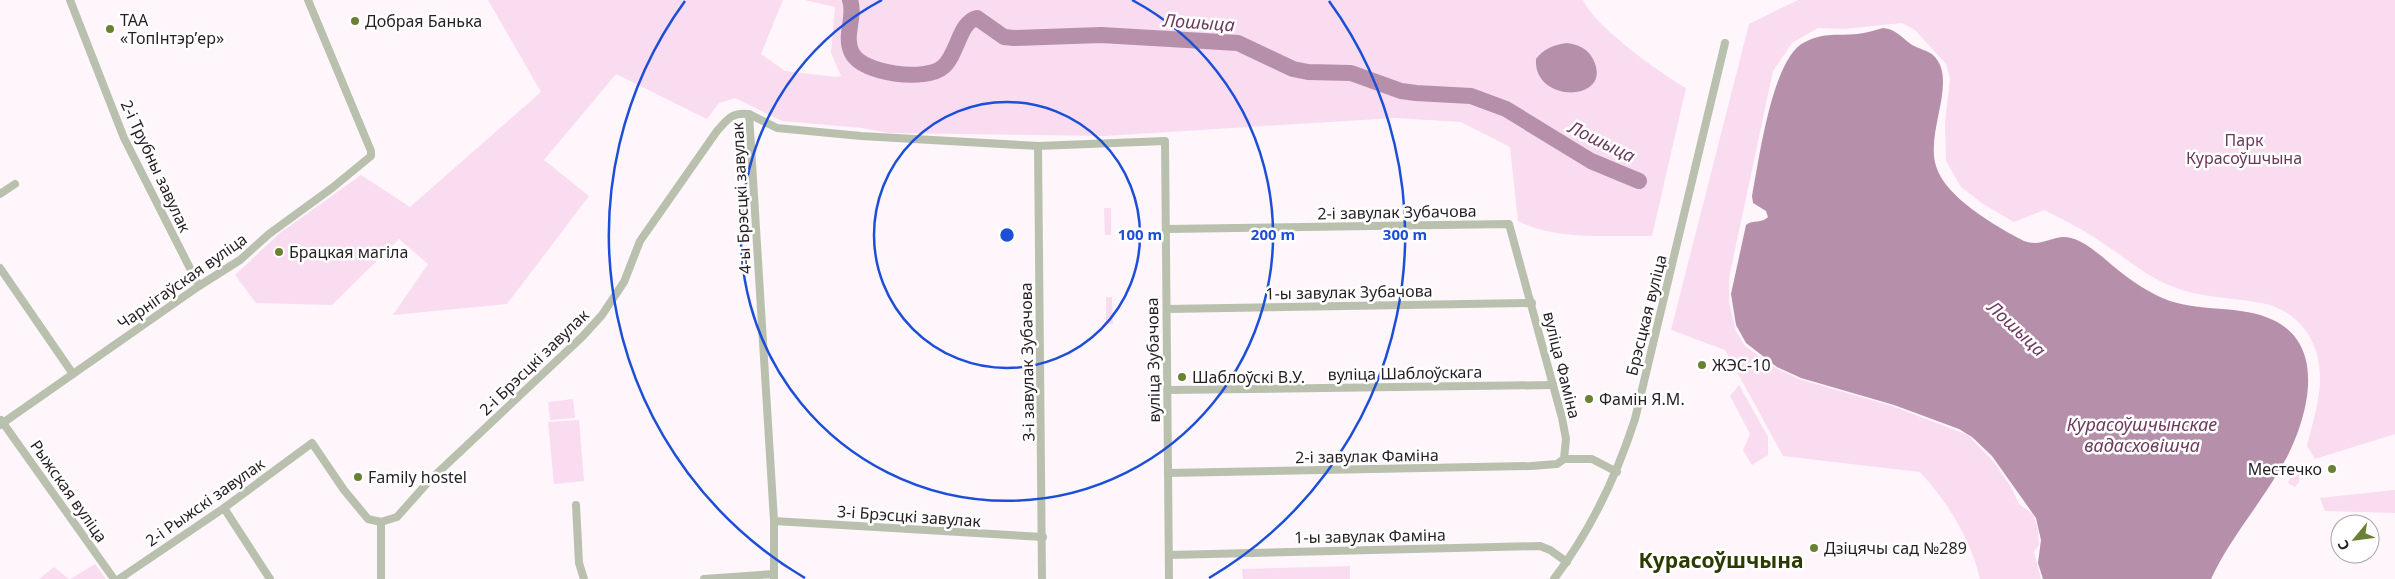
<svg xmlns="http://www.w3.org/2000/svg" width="2395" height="579" font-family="'Noto Sans',sans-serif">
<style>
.green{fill:#f9dcf0}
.water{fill:#b68faa}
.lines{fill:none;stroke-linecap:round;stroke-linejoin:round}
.river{stroke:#b68faa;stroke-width:16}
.minor{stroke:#b9c0ad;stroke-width:8}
.ring{fill:none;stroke:#1d4ed8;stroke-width:2.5}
.poi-dot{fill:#6a8032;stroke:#fff;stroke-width:2}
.labels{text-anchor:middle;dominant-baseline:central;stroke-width:5;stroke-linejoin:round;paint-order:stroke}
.poi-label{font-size:16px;fill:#261e23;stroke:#fff;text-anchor:start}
.park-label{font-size:16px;fill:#69365c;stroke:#fff}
.street-label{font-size:16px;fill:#261e23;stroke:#fff}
.water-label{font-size:18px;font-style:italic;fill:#6d3a5f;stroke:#fff}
.district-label{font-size:21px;font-weight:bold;fill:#2c3a00;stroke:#fff}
.centre{fill:#1d4ed8;stroke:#fff;stroke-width:2.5}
.ring-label{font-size:15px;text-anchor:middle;font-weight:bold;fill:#1d4ed8;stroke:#fff;stroke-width:5;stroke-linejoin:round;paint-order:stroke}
</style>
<rect width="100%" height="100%" fill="#fef6fb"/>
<!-- green -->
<g class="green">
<path d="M488,0h295l-22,54 24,17 51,6 5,-1 -10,-23 4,-46 -30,-7h778c11,26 77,73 103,88l-34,148c-44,-1 -94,5 -134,-15l-8,-74 -49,-25 -67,-4 -289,18 -217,-3 -26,-5 -80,-7 -47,-23 -16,5 -12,16 -91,-45 -72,86 45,36 -82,108 -114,11 35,-51 -29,-25 -67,66 -76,-2 -21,-28 45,-42 81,-58 49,32 131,-115z"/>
<path d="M1798,0h597v434l-80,25 -8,-13c5,-21 13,-45 13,-67 1,-37 -22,-70 -59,-76 -31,-6 -61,-5 -90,-17 -23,-9 -40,-24 -61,-38 -21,-15 -43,-27 -66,-38l-30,12 -31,-18 -22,-17 -15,-26 -1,-38 5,-45 -4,-14 -31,-34 -13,-7 -58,6 -26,-1 -26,15 -19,28 -44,207v24l7,29 9,15 29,21 25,12 93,27 76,29 25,26 18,26 8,17 14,10 5,15 1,16 -5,7 7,27h-61c-9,-39 -32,-77 -60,-107l-137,-16 -58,-106 -54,-20 78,-306z"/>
<path d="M1104,208h7v27h-6z"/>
<path d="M1106,297h6l1,27h-7z"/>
<path d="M1739,385l29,52v18l-16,10 -9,-15 7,-16 -20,-38z"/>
<path d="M573,399l2,19 -25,2 -2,-18z"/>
<path d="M579,420l5,61 -30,3 -6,-62z"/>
<path d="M2296,465h3v17l-4,5 -7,-4z"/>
<path d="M2395,490v23l-70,-2 -5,-13z"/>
<path d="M95,564l11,15h-36z"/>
<path d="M1350,566v13h-107l-1,-10z"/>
<path d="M54,567l15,12h-30z"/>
</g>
<!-- water -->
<g class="water">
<path d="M1883,28c13,1 19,10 29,17 7,4 15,5 21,10 26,24 -8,76 3,111 9,31 59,60 88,75 19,7 30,-8 47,-3 18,5 33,21 47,32 15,12 33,24 52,31 33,11 72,4 103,19 54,25 35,96 14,137 -23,43 -56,79 -76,122h-168l-5,-16 3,-23 -5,-22 -44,-62 -20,-19 -13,-8 -65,-24 -93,-27 -24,-11 -31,-24 -10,-18 -5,-31 15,-69c7,-6 16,-1 22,-8l-2,-6 -13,-8 -1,-7c7,-35 20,-139 53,-154 20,-10 33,-6 52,-8 9,-1 18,-4 26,-6z"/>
<path d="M1567,43c12,2 20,5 26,16 22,43 -60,46 -57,0 8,-11 18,-14 31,-16z"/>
</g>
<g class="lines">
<!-- river -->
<path class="river" d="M850,0c6,17 -7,36 2,53 10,21 74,29 91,14 15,-13 16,-45 34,-49l27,19 10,1 87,-3 137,8 55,26 15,3 43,1 50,18 15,2 55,3 35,13 85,52 48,20"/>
<!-- minor -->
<g class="minor">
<path d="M70,0l54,138 75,148"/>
<path d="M1038,146l4,433"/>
<path d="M0,194l15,-10"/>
<path d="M1166,229l343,-5 53,194 4,21 -2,20h28l25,13"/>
<path d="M0,268l73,106"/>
<path d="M1167,309l365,-6"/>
<path d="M1168,390l385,-5"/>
<path d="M1,420l113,159"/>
<path d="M0,425l199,-139 41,-26 29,-26 63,-46 39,-32v-5l-63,-151"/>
<path d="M1168,473l363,-7 26,-2 7,-5"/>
<path d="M576,505l3,58 5,16"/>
<path d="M224,508l46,71"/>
<path d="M774,521l269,16"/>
<path d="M1169,555l371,-9 10,4 17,12"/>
<path d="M119,579l105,-71 88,-65 32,47 24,29 13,3"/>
<path d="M381,579v-57l16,-5 32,-36 154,-145 19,-21 22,-33 16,-41 77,-110c11,-12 15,-19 32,-17"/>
<path d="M704,579l70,-5"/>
<path d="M774,579v-58l-25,-407 28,14 84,8 177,10 127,-5 4,438"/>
<path d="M1554,579c37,-49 62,-101 81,-160l90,-376"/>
</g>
</g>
<!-- distance rings -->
<g class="ring">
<circle cx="1007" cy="235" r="133"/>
<path d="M1132 0A266 266 0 1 1 882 0"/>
<path d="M805 578A398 398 0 0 1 685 1M1329 1A398 398 0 0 1 1209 578"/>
</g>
<!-- markers -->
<g class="poi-dot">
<circle cx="355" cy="21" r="5"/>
<circle cx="110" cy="29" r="5"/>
<circle cx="279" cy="252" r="5"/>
<circle cx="1702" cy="365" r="5"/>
<circle cx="1182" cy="377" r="5"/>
<circle cx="1589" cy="399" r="5"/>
<circle cx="2332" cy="469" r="5"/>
<circle cx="358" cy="477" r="5"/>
<circle cx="1814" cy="548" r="5"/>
</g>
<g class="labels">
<!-- poi labels -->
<g class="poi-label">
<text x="120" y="20">ТАА<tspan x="120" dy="18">«ТопІнтэрʼер»</tspan></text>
<text x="365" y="21">Добрая Банька</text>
<text x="289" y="252">Брацкая магіла</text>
<text x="1712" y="365">ЖЭС-10</text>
<text x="1192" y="377">Шаблоўскі В.У.</text>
<text x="1599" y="399">Фамін Я.М.</text>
<text x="2322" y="469" text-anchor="end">Местечко</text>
<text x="368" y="477">Family hostel</text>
<text x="1824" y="548">Дзіцячы сад №289</text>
</g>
<!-- park labels -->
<g class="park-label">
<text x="2244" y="140">Парк<tspan x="2244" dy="18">Курасоўшчына</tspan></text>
</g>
<!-- street labels -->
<g class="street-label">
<text transform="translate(156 166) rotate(65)">2-і Трубны завулак</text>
<text transform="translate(741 198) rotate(-93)">4-ы Брэсцкі завулак</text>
<text transform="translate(1397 212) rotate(-1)">2-і завулак Зубачова</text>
<text transform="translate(182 281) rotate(-35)">Чарнігаўская вуліца</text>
<text transform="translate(1349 292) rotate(-1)">1-ы завулак Зубачова</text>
<text transform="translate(1646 315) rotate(-76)">Брэсцкая вуліца</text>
<text transform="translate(1153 360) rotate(-91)">вуліца Зубачова</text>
<text transform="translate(534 362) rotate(-44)">2-і Брэсцкі завулак</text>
<text transform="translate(1027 362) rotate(-91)">3-і завулак Зубачова</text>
<text transform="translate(1562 365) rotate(76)">вуліца Фаміна</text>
<text transform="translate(1405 373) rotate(-1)">вуліца Шаблоўскага</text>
<text transform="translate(1367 456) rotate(-1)">2-і завулак Фаміна</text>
<text transform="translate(69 491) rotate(55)">Рыжская вуліца</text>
<text transform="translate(205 502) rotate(-35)">2-і Рыжскі завулак</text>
<text transform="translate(909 516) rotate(4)">3-і Брэсцкі завулак</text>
<text transform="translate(1370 536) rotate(-1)">1-ы завулак Фаміна</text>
</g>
<!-- water labels -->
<g class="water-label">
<text transform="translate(1199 22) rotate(4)">Лошыца</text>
<text transform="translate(1602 141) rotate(26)">Лошыца</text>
<text transform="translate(2017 328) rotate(43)">Лошыца</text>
<text x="2142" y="424">Курасоўшчынскае<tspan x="2142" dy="21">вадасховішча</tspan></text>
</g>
<!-- district labels -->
<g class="district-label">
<text x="1721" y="560">Курасоўшчына</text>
</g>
</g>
<circle cx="1007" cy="235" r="8" class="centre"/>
<g class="ring-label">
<text x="1140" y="240">100 m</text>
<text x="1273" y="240">200 m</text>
<text x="1405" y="240">300 m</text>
</g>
<!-- north arrow -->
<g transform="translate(2355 539) rotate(241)"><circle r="24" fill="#ffffff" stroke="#a8a5a7"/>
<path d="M0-4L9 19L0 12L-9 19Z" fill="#6a8032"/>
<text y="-8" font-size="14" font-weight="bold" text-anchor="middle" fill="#261e23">С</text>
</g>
</svg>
